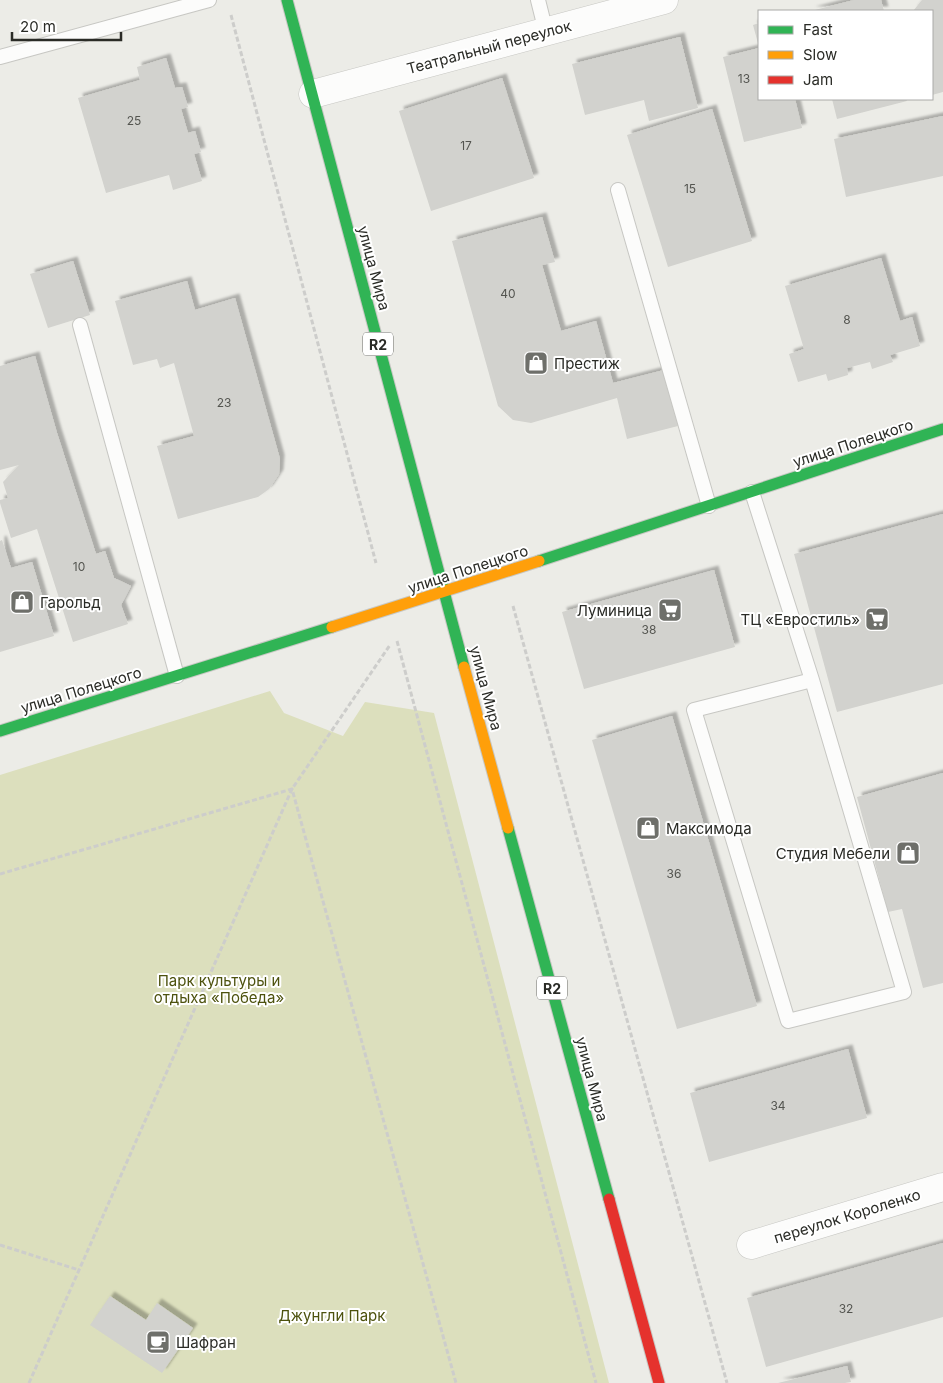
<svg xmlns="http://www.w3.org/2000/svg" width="943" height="1383" font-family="Inter,sans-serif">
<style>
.green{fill:#dcdfbd}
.building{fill:#d2d2ce;filter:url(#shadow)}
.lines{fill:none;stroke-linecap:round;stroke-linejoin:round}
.lane-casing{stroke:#c7c7c3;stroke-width:16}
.street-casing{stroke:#c7c7c3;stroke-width:29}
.fast-casing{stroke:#c7c7c3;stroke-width:13}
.slow-casing{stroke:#c7c7c3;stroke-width:13}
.jam-casing{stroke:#c7c7c3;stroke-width:13}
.path{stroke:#cdcdcb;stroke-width:3;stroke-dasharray:5 2.5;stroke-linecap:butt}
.lane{stroke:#fcfcfb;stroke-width:14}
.street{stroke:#fcfcfb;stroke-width:28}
.fast{stroke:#30b455;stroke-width:11}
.slow{stroke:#ff9f0a;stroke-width:11}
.jam{stroke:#e5322d;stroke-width:11}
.labels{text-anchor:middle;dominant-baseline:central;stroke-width:4;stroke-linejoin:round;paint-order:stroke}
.number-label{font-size:12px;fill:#545550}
.shield{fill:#fff;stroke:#6a6b67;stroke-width:1}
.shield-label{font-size:14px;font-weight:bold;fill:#2a2b26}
.street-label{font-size:15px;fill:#2a2b26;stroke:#fff}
.poi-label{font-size:15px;fill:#2a2b26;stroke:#fff;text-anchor:start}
.park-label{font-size:15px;fill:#4d520e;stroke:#fff}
</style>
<defs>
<filter id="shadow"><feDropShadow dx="4.5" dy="-4.5" stdDeviation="1" flood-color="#0004"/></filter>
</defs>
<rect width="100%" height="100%" fill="#ecece7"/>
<!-- green -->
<path class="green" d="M270,691l14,22 59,23 22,-34 69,11 175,670h-609v-608z"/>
<!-- building -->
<g class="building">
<path d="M854,0h27l3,11h-73z"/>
<path d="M922,0h21v92l-11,3v-84h-19z"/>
<path d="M759,23v24l-6,-22z"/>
<path d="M680,37l18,71 -49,13 -5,-21 -59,15 -13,-51z"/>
<path d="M759,48v51h36l7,29 -58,14 -21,-85z"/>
<path d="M166,58l9,30 7,-1 6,20 -7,2 7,24 7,-2 6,21 -7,2 8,27 -29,9 -4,-15 -63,18 -28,-95 62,-18 -3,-13z"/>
<path d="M502,78l32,100 -103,33 -32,-100z"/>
<path d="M832,99h74l1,2 -70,18z"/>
<path d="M712,109l40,132 -84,26 -41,-132z"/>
<path d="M943,116v60l-97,21 -12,-58z"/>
<path d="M542,217l13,45 -13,3 19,66 35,-10 17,62 51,-13 14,56 -51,13 -10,-41 -86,25 -18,-3 -15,-14 -46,-165z"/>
<path d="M881,258l19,63 12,-4 8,29 -30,9 3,7 -21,7 -2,-7 -23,6 1,7 -20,6 -2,-7 -28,8 -9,-28 15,-5 -19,-63z"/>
<path d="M73,261l17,54 -42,13 -18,-54z"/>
<path d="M187,281l8,29 40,-12 45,161 -1,15 -10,15 -11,8 -80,22 -21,-73 37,-10 -20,-73 -14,5 -3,-9 -24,6 -18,-64z"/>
<path d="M35,356l22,77 39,121 9,-3 9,27 17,8 -10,19 7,19 -55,18 -36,-113 -26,9 -11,-35v-3l8,-2 -5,-16 16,-17 -19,5v-104z"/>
<path d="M943,514v170l-106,28 -43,-158z"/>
<path d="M2,540l9,28 21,-6 22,74 -54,16v-111z"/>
<path d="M714,570l21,77 -151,42 -22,-77z"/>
<path d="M672,716l85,290 -80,23 -85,-289z"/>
<path d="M943,773v210l-20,5 -21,-79 -14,3 -31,-115z"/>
<path d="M848,1049l19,69 -158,44 -19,-69z"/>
<path d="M943,1243v74l-177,50 -19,-69z"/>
<path d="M110,1296l36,24 11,-17 36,25 -31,45 -72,-48z"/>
<path d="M847,1366l4,16 -6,1h-67z"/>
</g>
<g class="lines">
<!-- lane casing -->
<g class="lane-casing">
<g id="lane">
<path d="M538,0l8,32"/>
<path d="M0,57l209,-57"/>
<path d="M618,190l91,316"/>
<path d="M80,325l97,351"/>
<path d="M752,492l60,188 92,312 -116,29 -94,-311 118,-30"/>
</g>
</g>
<!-- street casing -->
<g class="street-casing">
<g id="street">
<path d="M313,94l351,-94"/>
<path d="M751,1245l192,-58"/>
</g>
</g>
<!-- fast casing -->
<g class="fast-casing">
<g id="fast">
<path d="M287,0l177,667"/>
<path d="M539,561l404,-132"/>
<path d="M0,731l332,-104"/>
<path d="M508,828l101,371"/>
</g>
</g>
<!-- slow casing -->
<g class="slow-casing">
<g id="slow">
<path d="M332,627l207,-66"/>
<path d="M464,667l44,161"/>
</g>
</g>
<!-- jam casing -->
<g class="jam-casing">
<path id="jam" d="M609,1199l50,184"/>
</g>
<!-- path -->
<g class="path">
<path d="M231,15l145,548"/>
<path d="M513,606l214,777"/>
<path d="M397,641l199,742"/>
<path d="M0,874l292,-85 164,594"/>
<path d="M0,1245l79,25"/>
<path d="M29,1383l263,-594 98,-144"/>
</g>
<!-- lane -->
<use href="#lane" class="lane"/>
<!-- street -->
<use href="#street" class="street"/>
<!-- fast -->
<use href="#fast" class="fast"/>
<!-- slow -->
<use href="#slow" class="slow"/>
<!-- jam -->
<use href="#jam" class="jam"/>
</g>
<!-- icons -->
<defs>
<g id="shop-square" transform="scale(1.25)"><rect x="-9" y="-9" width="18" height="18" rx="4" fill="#6e6f6a" stroke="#fff"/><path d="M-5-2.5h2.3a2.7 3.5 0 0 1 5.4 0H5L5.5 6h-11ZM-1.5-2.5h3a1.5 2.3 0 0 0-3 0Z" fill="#fff"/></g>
<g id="supermarket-square" transform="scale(1.25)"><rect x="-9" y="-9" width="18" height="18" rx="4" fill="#6e6f6a" stroke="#fff"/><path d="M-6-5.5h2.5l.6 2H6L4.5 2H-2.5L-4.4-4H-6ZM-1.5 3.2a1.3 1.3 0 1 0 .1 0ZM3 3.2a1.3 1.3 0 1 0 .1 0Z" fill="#fff"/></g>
<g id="cafe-square" transform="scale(1.25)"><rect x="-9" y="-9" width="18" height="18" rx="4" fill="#6e6f6a" stroke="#fff"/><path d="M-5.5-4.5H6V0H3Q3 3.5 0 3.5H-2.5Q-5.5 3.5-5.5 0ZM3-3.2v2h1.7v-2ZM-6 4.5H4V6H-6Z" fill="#fff"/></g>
</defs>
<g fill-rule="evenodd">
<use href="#shop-square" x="536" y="363"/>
<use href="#shop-square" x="22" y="602"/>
<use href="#supermarket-square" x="670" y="610"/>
<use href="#supermarket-square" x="877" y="619"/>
<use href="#shop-square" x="648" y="828"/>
<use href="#shop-square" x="908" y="853"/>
<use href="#cafe-square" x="158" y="1342"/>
</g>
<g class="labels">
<!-- number labels -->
<g class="number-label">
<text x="744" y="78">13</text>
<text x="134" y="120">25</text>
<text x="466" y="145">17</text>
<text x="690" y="188">15</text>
<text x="508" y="293">40</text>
<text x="847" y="319">8</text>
<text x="224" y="402">23</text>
<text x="79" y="566">10</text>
<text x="649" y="629">38</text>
<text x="674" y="873">36</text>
<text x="778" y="1105">34</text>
<text x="846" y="1308">32</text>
</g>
<!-- shield labels -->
<g class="shield">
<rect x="363" y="332.5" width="30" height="23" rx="4"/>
<rect x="537" y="976.5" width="30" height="23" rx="4"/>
</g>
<g class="shield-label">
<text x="378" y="344">R2</text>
<text x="552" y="988">R2</text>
</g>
<!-- street labels -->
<g class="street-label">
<text transform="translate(489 47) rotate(-15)">Театральный переулок</text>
<text transform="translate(374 268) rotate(75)">улица Мира</text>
<text transform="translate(853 443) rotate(-18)">улица Полецкого</text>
<text transform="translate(468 569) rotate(-18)">улица Полецкого</text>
<text transform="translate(486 688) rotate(75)">улица Мира</text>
<text transform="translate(81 690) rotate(-17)">улица Полецкого</text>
<text transform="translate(592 1079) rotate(75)">улица Мира</text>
<text transform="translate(847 1216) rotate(-17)">переулок Короленко</text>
</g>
<!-- poi labels -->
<g class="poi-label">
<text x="554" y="363">Престиж</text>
<text x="40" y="602">Гарольд</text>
<text x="652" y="610" text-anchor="end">Луминица</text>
<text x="860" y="619" text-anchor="end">ТЦ «Евростиль»</text>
<text x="666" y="828">Максимода</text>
<text x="890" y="853" text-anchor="end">Студия Мебели</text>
<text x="176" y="1342">Шафран</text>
</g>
<!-- park labels -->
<g class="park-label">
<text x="219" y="980">Парк культуры и<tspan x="219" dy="17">отдыха «Победа»</tspan></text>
<text x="332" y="1315">Джунгли Парк</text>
</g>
</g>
<!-- legend -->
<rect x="758" y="10" width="175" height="90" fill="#ffffff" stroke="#aaaaa8"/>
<rect x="768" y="26" width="25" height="8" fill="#30b455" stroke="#aaaaa8"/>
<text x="803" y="35" font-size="15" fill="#2a2b26">Fast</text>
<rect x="768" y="51" width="25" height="8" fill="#ff9f0a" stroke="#aaaaa8"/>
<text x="803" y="60" font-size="15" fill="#2a2b26">Slow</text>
<rect x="768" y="76" width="25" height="8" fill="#e5322d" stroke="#aaaaa8"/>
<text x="803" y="85" font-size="15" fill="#2a2b26">Jam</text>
<!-- scale -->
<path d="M12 32v8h109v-8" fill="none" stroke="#2a2b26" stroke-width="2.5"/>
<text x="20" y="32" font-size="15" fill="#2a2b26" stroke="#ffffff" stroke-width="4" paint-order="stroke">20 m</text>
</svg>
